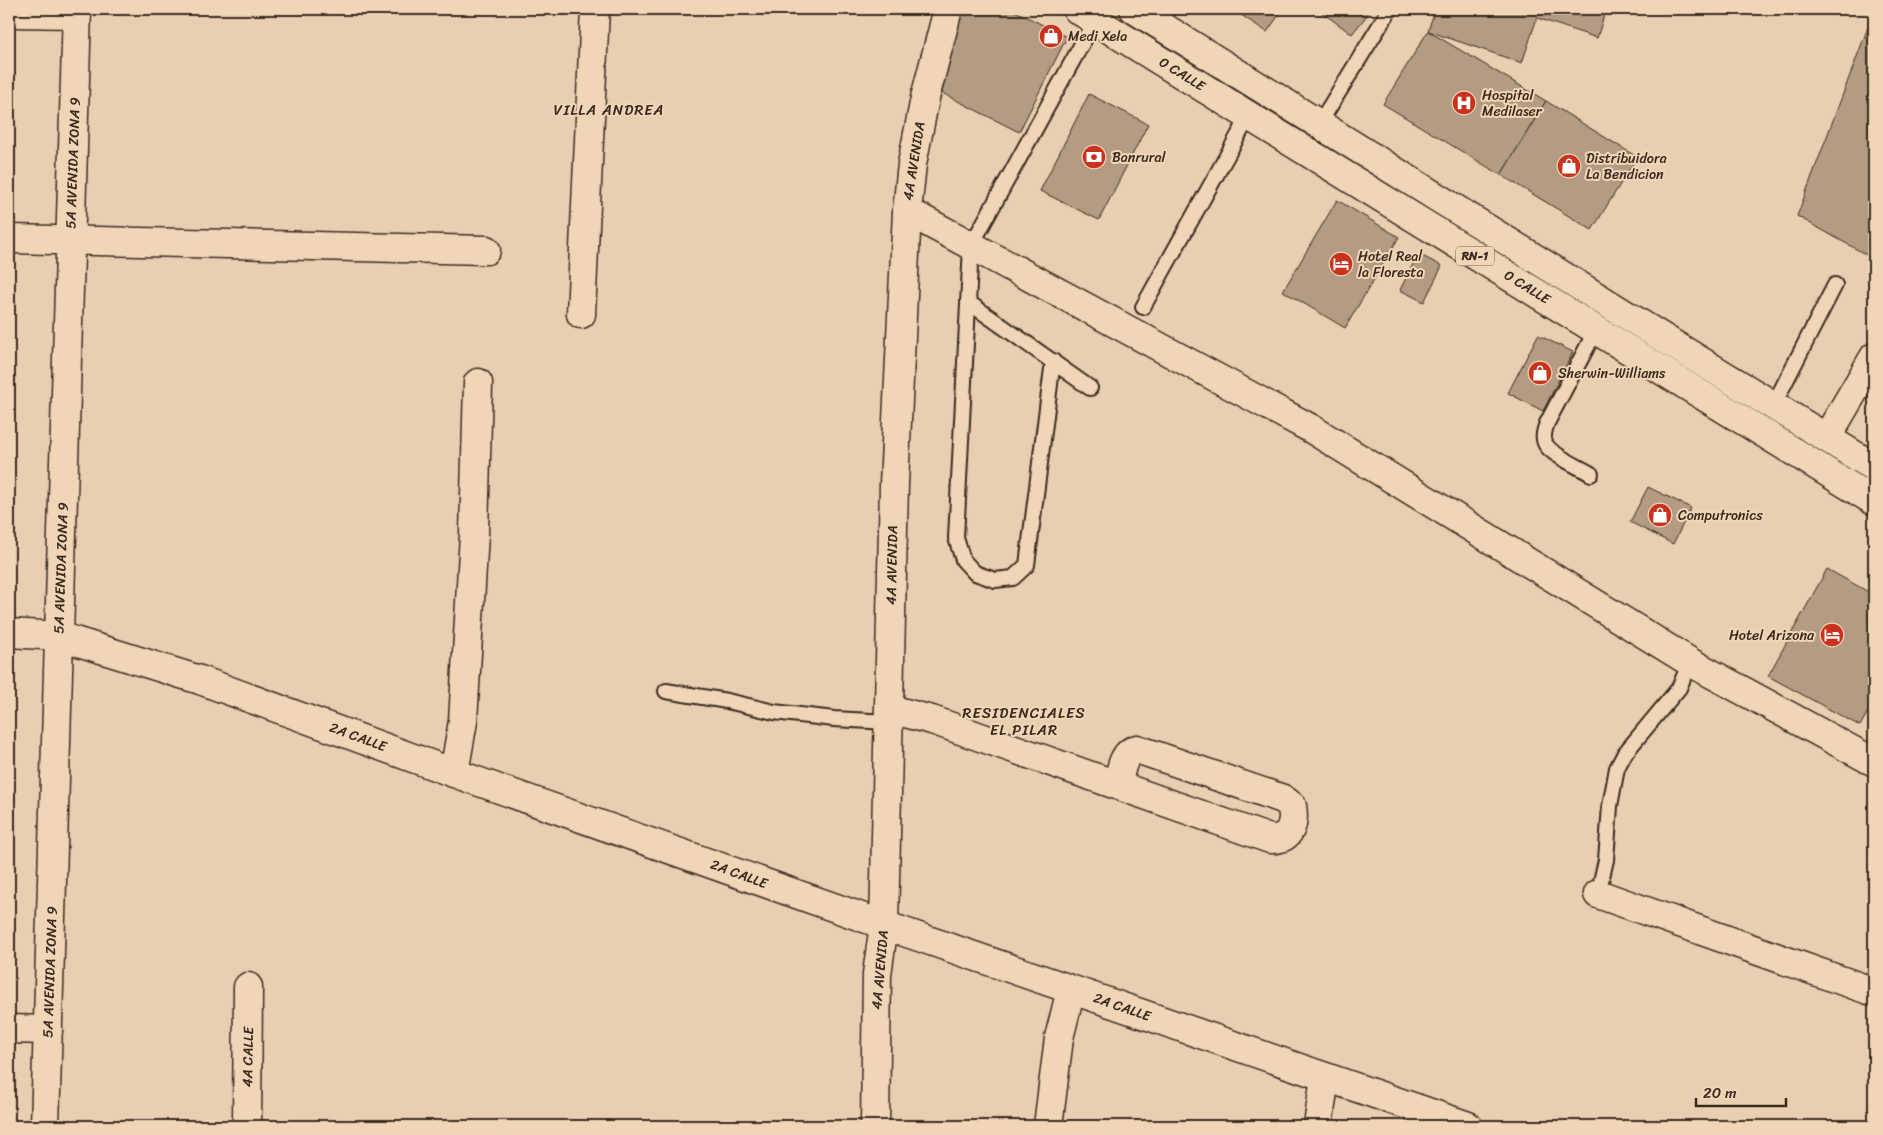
<svg xmlns="http://www.w3.org/2000/svg" width="1883" height="1135" font-family="Sriracha,sans-serif">
<style>
.building{fill:#b39c83;stroke:#3b2a1e}
.lines{fill:none;stroke-linecap:round;stroke-linejoin:round}
.service-casing{stroke:#3b2a1e;stroke-width:18}
.minor-casing{stroke:#3b2a1e;stroke-width:31}
.tertiary-casing{stroke:#3b2a1e;stroke-width:31}
.primary-casing{stroke:#3b2a1e;stroke-width:31}
.service{stroke:#f0d6b7;stroke-width:14}
.minor{stroke:#f0d6b7;stroke-width:28}
.tertiary{stroke:#f0d6b7;stroke-width:28}
.primary{stroke:#f0d6b7;stroke-width:28}
.labels{text-anchor:middle;dominant-baseline:central;stroke-width:4;stroke-linejoin:round;paint-order:stroke}
.shield{fill:#f0d6b7;stroke:#715e4c;stroke-width:1}
.shield-label{font-size:12px;font-weight:bold;fill:#3b2a1e}
.poi-label{font-size:14px;fill:#3b2a1e;stroke:#f0d6b7;text-anchor:start}
.street-label{font-size:14px;fill:#3b2a1e;stroke:#f0d6b7}
.neighbourhood-label{font-size:15px;letter-spacing:1px;fill:#3b2a1e;stroke:#f0d6b7}
</style>
<rect width="100%" height="100%" fill="#e9cfb1"/>
<filter id="ink" filterUnits="userSpaceOnUse"><feTurbulence type="fractalNoise" baseFrequency=".02" numOctaves="2"/><feDisplacementMap in="SourceGraphic" scale="10" xChannelSelector="R" yChannelSelector="G"/><feConvolveMatrix kernelMatrix="1 2 1 2 8 2 1 2 1" color-interpolation-filters="sRGB"/></filter>
<g filter="url(#ink)">
<!-- building -->
<g class="building">
<path d="M957,9h54l56,28 -48,95 -77,-39z"/>
<path d="M1232,9h51l-16,23z"/>
<path d="M1317,9h55l-20,25z"/>
<path d="M1435,9h171l-9,29 -60,-20 -15,45 -94,-32z"/>
<path d="M1870,22l4,3v234l-77,-43z"/>
<path d="M1428,31l118,70 -45,74 -118,-71z"/>
<path d="M1089,94l59,30 -49,96 -59,-29z"/>
<path d="M1546,101l91,56 -45,73 -91,-55z"/>
<path d="M1337,200l62,37 -54,91 -62,-37z"/>
<path d="M1418,254l24,12 -18,36 -24,-12z"/>
<path d="M1538,335l35,17 -30,59 -35,-18z"/>
<path d="M1648,487l43,21 -18,36 -43,-22z"/>
<path d="M1827,569l47,26v106l-14,25 -92,-50z"/>
</g>
<g class="lines">
<!-- service casing -->
<g class="service-casing">
<g id="service">
<path d="M1319,124l71,-115"/>
<path d="M968,302l122,86"/>
<path d="M1143,307l106,-191"/>
<path d="M1053,361l-26,204 -14,13 -18,2 -20,-7 -12,-13 -7,-22 15,-292 124,-226"/>
<path d="M1773,406l62,-121"/>
<path d="M1591,474c-11,-7 -42,-20 -46,-31 -3,-7 0,-14 2,-20l49,-93"/>
<path d="M666,691l61,10 47,11 60,7 55,3"/>
<path d="M1598,894l8,-34 4,-54 7,-38 8,-15 54,-65 11,-26"/>
</g>
</g>
<!-- minor casing -->
<g class="minor-casing">
<g id="minor">
<path d="M9,13l68,1"/>
<path d="M907,211l403,217 380,234 184,100"/>
<path d="M9,239l477,11"/>
<path d="M581,314l14,-305"/>
<path d="M1827,437l47,-80"/>
<path d="M890,709l42,11 338,119c21,1 25,-15 22,-33l-9,-7 -146,-50c-15,3 -16,23 -20,36"/>
<path d="M454,773l9,-52 11,-187 4,-151"/>
<path d="M1598,894l276,98"/>
<path d="M9,1029l39,1"/>
<path d="M45,1126l32,-1117"/>
<path d="M247,1126l1,-139"/>
<path d="M875,1126l2,-152 7,-49 10,-441 13,-273 5,-47 13,-66 23,-89"/>
<path d="M1048,1126l11,-88 12,-48"/>
<path d="M1318,1126l7,-49"/>
</g>
</g>
<!-- tertiary casing -->
<g class="tertiary-casing">
<path id="tertiary" d="M9,633l50,3 141,44 254,93 430,152 584,201"/>
</g>
<!-- primary casing -->
<g class="primary-casing">
<g id="primary">
<path d="M1077,9l172,107 625,385"/>
<path d="M1134,9l542,337 198,121"/>
</g>
</g>
<!-- service -->
<use href="#service" class="service"/>
<!-- minor -->
<use href="#minor" class="minor"/>
<!-- tertiary -->
<use href="#tertiary" class="tertiary"/>
<!-- primary -->
<use href="#primary" class="primary"/>
</g>
</g>
<!-- icons -->
<defs>
<g id="shop-disc" transform="scale(1.25)"><circle r="9.5" fill="#c8321e" stroke="#f0d6b7"/><path d="M-5-2.5h2.3a2.7 3.5 0 0 1 5.4 0H5L5.5 6h-11ZM-1.5-2.5h3a1.5 2.3 0 0 0-3 0Z" fill="#fff"/></g>
<g id="hospital-disc" transform="scale(1.25)"><circle r="9.5" fill="#c8321e" stroke="#f0d6b7"/><path d="M-5-5h3v3.5h4V-5h3V5h-3V1.5h-4V5h-3Z" fill="#fff"/></g>
<g id="bank-disc" transform="scale(1.25)"><circle r="9.5" fill="#c8321e" stroke="#f0d6b7"/><path d="M-6-4H6V4H-6ZM0-2.3a2.3 2.3 0 1 0 0 4.6a2.3 2.3 0 1 0 0-4.6Z" fill="#fff"/></g>
<g id="hotel-disc" transform="scale(1.25)"><circle r="9.5" fill="#c8321e" stroke="#f0d6b7"/><path d="M-6-4.5h1.5V1H6V5H4.5V3h-9V5H-6ZM-4 0a1.8 1.8 0 1 1 3.6 0ZM.5 0V-2.5h3Q6-2.5 6 0Z" fill="#fff"/></g>
</defs>
<g fill-rule="evenodd">
<use href="#shop-disc" x="1051" y="36"/>
<use href="#hospital-disc" x="1464" y="103"/>
<use href="#bank-disc" x="1094" y="157"/>
<use href="#shop-disc" x="1569" y="166"/>
<use href="#hotel-disc" x="1341" y="264"/>
<use href="#shop-disc" x="1540" y="373"/>
<use href="#shop-disc" x="1660" y="515"/>
<use href="#hotel-disc" x="1832" y="635"/>
</g>
<g class="labels">
<!-- shield labels -->
<rect class="shield" x="1456" y="246.5" width="38" height="19" rx="4"/>
<g class="shield-label">
<text x="1475" y="256">RN-1</text>
</g>
<!-- poi labels -->
<g class="poi-label">
<text x="1068" y="36">Medi Xela</text>
<text x="1482" y="95">Hospital<tspan x="1482" dy="16">Medilaser</tspan></text>
<text x="1112" y="157">Banrural</text>
<text x="1586" y="158">Distribuidora<tspan x="1586" dy="16">La Bendicion</tspan></text>
<text x="1358" y="256">Hotel Real<tspan x="1358" dy="16">la Floresta</tspan></text>
<text x="1558" y="373">Sherwin-Williams</text>
<text x="1678" y="515">Computronics</text>
<text x="1814" y="635" text-anchor="end">Hotel Arizona</text>
</g>
<!-- street labels -->
<g class="street-label">
<text transform="translate(1182 74) rotate(32)">0 CALLE</text>
<text transform="translate(914 161) rotate(-81)">4A AVENIDA</text>
<text transform="translate(73 163) rotate(-88)">5A AVENIDA ZONA 9</text>
<text transform="translate(1527 287) rotate(32)">0 CALLE</text>
<text transform="translate(892 565) rotate(-89)">4A AVENIDA</text>
<text transform="translate(61 568) rotate(-88)">5A AVENIDA ZONA 9</text>
<text transform="translate(358 737) rotate(20)">2A CALLE</text>
<text transform="translate(739 874) rotate(20)">2A CALLE</text>
<text transform="translate(880 970) rotate(-85)">4A AVENIDA</text>
<text transform="translate(50 972) rotate(-88)">5A AVENIDA ZONA 9</text>
<text transform="translate(1122 1007) rotate(19)">2A CALLE</text>
<text transform="translate(248 1057) rotate(-89)">4A CALLE</text>
</g>
<!-- neighbourhood labels -->
<g class="neighbourhood-label">
<text x="609" y="110">VILLA ANDREA</text>
<text x="1024" y="713">RESIDENCIALES<tspan x="1024" dy="17">EL PILAR</tspan></text>
</g>
</g>
<!-- margin -->
<rect width="1883" height="1135" fill="none" stroke="#f0d6b7" stroke-width="30"/>
<rect x="15" y="15" width="1853" height="1105" fill="none" stroke="#3b2a1e" stroke-width="2" filter="url(#ink)"/>
<!-- scale -->
<path d="M1696 1098v8h90v-8" fill="none" stroke="#3b2a1e" stroke-width="2.5"/>
<text x="1703" y="1098" font-size="15" fill="#3b2a1e" stroke="#f0d6b7" stroke-width="4" paint-order="stroke">20 m</text>
</svg>
